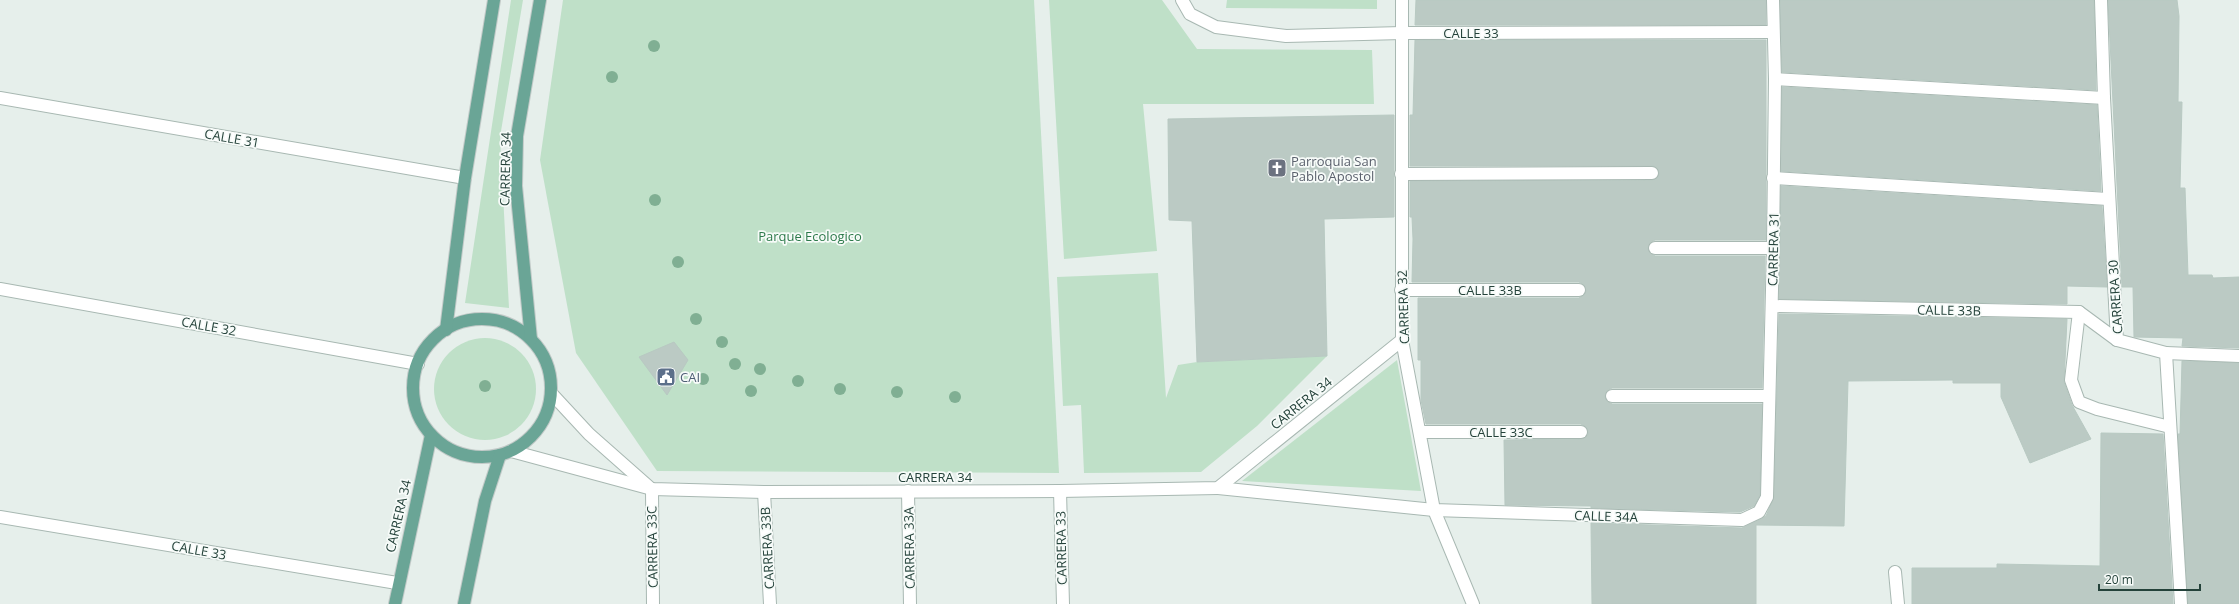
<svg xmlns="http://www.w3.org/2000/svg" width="2239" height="604" font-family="'Open Sans',sans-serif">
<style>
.green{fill:#bfe0c8}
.building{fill:#bbcac4;stroke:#b8c9c2}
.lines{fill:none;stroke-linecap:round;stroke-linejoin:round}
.minor-casing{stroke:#a8b8b2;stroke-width:14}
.major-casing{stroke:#c2cac8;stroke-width:14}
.minor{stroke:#fff;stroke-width:12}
.major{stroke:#6aa596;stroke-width:12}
.tree{fill:#80af93}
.labels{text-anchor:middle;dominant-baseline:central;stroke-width:3.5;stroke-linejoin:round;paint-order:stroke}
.street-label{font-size:13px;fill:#24423a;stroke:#f7fbf9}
.worship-label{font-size:13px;fill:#5b616d;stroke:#f7fbf9;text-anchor:start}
.park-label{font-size:13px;fill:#2d7a4b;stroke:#f7fbf9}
.service-label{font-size:13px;fill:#4e5e75;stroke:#f7fbf9;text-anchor:start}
</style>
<rect width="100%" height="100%" fill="#e6efeb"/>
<!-- green -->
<g class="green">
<path d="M511,0h12l-23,137 9,171 -44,-5z"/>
<path d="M563,0h471l25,473 -402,-2 -81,-118 -36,-193z"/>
<path d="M1049,0h113l35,49 175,1 2,54h-231l14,147 -93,8z"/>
<path d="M1227,0h150v9l-151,-1z"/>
<path d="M1158,273l8,125 12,-33 19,-3 130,-6 -70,70 -56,46 -117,1 -3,-68 -18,1 -6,-129z"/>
<circle cx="485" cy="389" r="51"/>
<path d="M1397,360l24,131 -179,-10z"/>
</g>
<!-- building -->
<g class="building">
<path d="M1416,0h350v25h-351z"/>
<path d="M1780,0h314l2,90 -314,-18z"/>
<path d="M2108,0h69l2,16 -1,86h4l-2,86h5l3,87h24l1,3 26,-1v71l-57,-2 1,-8 -49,-1 -1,-50h-11z"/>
<path d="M1415,40h351v200h-111l-4,2 -3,6 1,4 6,4h110l-3,132h-150l-4,2 -3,6 1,4 6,4h150l-2,91 -6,11 -14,6 -149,-4v-2l-86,-1 -1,-65 77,-1 7,-4 -1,-7 -6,-4h-155l-5,-24v-40h-3v-62h161l6,-4 1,-4 -3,-6 -4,-2h-167l1,-43 -1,-22h-2v-36l242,-1 6,-3 1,-4 -3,-6 -4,-1h-242v-51h3z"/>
<path d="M1782,87l315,18 4,86 -320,-20z"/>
<path d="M1394,115v102l-70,2 3,137 -130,6 -5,-141 -23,-1 -1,-101z"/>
<path d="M1781,186l321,20 5,81 -40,-1v18l-288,-5z"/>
<path d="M1779,314l288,5 -3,63 8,23 19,34 -61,24 -29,-66v-14h-48v-3l-105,1 -4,145 -88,-1v79h-164l-1,-81 151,5 24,-12 8,-19z"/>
<path d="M674,342l14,18 -21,35 -28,-38z"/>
<path d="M2182,361l57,2v241h-51l-10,-170h2z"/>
<path d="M2101,433l62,1 10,170h-261v-36h85v-4l103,2z"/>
</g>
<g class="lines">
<!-- minor casing -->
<g class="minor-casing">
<g id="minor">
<path d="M1182,0l8,14 26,13 70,9 116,-3 370,-1"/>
<path d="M1402,0v340l32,170 39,94"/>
<path d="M2101,0l3,98 13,242 49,13 15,251"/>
<path d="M1775,79l329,19"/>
<path d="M0,98l465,80"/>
<path d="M1401,174l251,-1"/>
<path d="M1773,178l335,21"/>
<path d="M1655,248h118"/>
<path d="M0,289l418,75"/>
<path d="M1401,290h178"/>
<path d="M1772,306l307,6 38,28"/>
<path d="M2079,312l-8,68 8,22 18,7 73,18"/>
<path d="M2166,353l73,3"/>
<path d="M551,393l38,41 60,53"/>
<path d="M1612,396h157"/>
<path d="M1420,432h161"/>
<path d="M511,451l141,38 112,3 296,-1 158,-3 184,-148"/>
<path d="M1218,488l216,22 308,10 17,-8 8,-15 6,-249 2,-169 -2,-79"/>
<path d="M652,489l1,115"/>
<path d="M908,491l2,113"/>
<path d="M1060,491l3,113"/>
<path d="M764,492l6,112"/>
<path d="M0,517l397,66"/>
<path d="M1895,572l3,32"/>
</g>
</g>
<!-- major casing -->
<g class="major-casing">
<g id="major">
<circle cx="482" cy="388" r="69"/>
<path d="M446,330l19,-152 29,-178"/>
<path d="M531,339l-15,-153 1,-50 23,-136"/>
<path d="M395,604l36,-169"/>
<path d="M464,604l21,-103 15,-46"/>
</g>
</g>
<!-- minor -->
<use href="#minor" class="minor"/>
<!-- major -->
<use href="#major" class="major"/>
</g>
<!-- trees -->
<g class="tree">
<circle cx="654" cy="46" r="6"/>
<circle cx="612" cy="77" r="6"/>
<circle cx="655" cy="200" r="6"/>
<circle cx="678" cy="262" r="6"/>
<circle cx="696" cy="319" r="6"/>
<circle cx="722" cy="342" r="6"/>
<circle cx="735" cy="364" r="6"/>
<circle cx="760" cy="369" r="6"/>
<circle cx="703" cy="379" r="6"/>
<circle cx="798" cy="381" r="6"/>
<circle cx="485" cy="386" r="6"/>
<circle cx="840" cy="389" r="6"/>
<circle cx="751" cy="391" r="6"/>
<circle cx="897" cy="392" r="6"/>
<circle cx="955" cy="397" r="6"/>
</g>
<!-- icons -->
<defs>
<g id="church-square" transform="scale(1)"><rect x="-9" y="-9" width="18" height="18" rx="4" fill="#6b7280" stroke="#f7fbf9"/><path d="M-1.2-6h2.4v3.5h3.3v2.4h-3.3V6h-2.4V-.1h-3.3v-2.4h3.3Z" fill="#fff"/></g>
<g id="civic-square" transform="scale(1)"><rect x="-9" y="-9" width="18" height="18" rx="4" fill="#5c6f8a" stroke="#f7fbf9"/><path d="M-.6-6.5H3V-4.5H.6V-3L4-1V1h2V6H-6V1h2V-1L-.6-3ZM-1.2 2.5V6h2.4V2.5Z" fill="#fff"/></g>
</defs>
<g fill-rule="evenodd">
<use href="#church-square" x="1277" y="168"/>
<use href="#civic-square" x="666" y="377"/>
</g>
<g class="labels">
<!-- street labels -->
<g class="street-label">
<text x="1471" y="33">CALLE 33</text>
<text transform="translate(232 138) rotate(10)">CALLE 31</text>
<text transform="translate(505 169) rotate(-89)">CARRERA 34</text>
<text transform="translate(1773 249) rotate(-89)">CARRERA 31</text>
<text x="1490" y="290">CALLE 33B</text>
<text transform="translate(2115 297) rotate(-94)">CARRERA 30</text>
<text transform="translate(1403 307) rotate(-92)">CARRERA 32</text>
<text transform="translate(1949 310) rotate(1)">CALLE 33B</text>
<text transform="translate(209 326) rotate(10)">CALLE 32</text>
<text transform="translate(1301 403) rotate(-39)">CARRERA 34</text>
<text x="1501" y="432">CALLE 33C</text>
<text x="935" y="477">CARRERA 34</text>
<text transform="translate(398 516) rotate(-77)">CARRERA 34</text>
<text transform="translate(1606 516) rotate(2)">CALLE 34A</text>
<text transform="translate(652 547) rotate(-91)">CARRERA 33C</text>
<text transform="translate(767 548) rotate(-93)">CARRERA 33B</text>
<text transform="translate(909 548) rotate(-91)">CARRERA 33A</text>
<text transform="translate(1061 548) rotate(-91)">CARRERA 33</text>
<text transform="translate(199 550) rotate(10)">CALLE 33</text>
</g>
<!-- worship labels -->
<g class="worship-label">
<text x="1291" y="161">Parroquia San<tspan x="1291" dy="15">Pablo Apostol</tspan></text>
</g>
<!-- park labels -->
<g class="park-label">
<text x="810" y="236">Parque Ecologico</text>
</g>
<!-- service labels -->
<g class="service-label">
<text x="680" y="377">CAI</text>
</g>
</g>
<!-- scale -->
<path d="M2099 584v6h101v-6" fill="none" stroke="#24423a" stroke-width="2"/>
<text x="2105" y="584" font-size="12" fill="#24423a" stroke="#f7fbf9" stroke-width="3" paint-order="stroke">20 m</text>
</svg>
